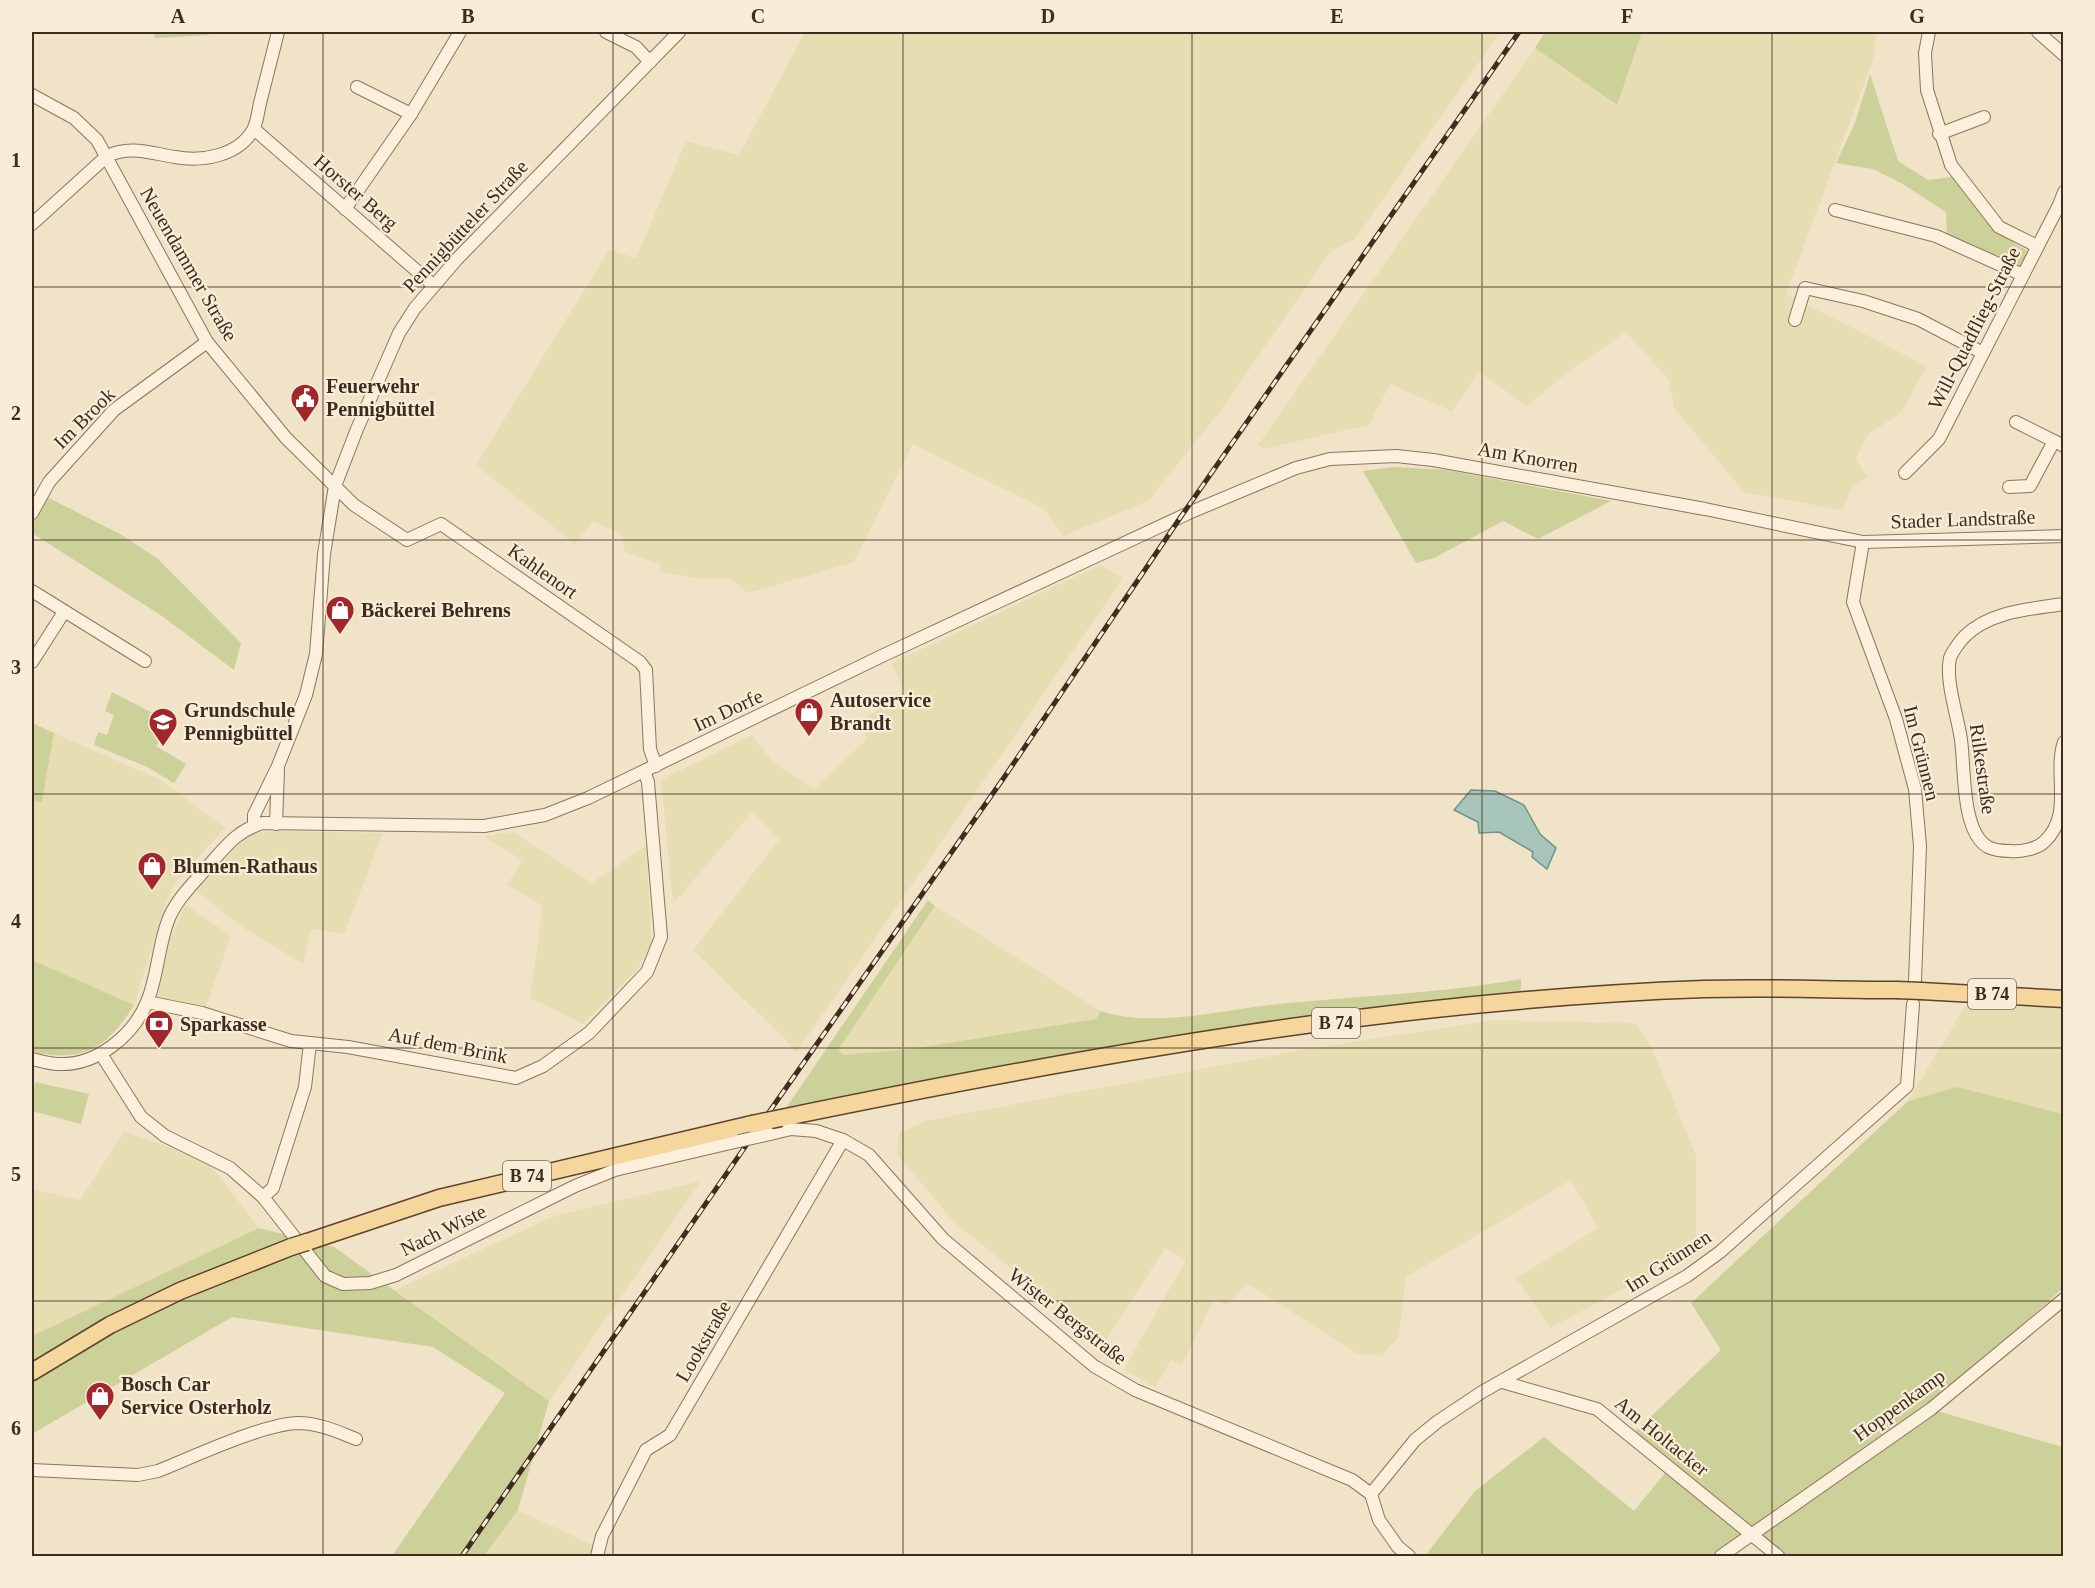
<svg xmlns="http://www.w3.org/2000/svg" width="2095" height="1588" font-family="Georgia,serif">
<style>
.farmland{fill:#e7ddb3}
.green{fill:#ccd099}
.water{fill:#a8c5bb;stroke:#6e9489;stroke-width:1.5}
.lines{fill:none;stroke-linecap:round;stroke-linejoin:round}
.minor-casing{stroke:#8e745b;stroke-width:14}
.major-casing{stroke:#5c422f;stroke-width:19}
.minor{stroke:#fbf0db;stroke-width:12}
.major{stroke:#f5d79d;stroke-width:16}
.rail-casing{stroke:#3e2d1f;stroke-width:5}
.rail{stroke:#f8edd7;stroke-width:3;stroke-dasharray:9;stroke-linecap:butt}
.minor-bridge-casing{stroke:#8e745b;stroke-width:14;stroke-linecap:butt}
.major-bridge-casing{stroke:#5c422f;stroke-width:19;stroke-linecap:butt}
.minor-bridge{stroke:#fbf0db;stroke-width:12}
.major-bridge{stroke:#f5d79d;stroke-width:16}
.grid{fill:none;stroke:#3e2d1f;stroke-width:1.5;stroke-opacity:0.55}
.labels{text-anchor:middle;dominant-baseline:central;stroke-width:4.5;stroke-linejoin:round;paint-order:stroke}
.shield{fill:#f8edd7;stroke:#766756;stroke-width:1.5}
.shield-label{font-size:18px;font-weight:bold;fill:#3e2d1f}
.street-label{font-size:20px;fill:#3e2d1f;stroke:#f8edd7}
.poi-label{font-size:20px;font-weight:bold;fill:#3e2d1f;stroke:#f8edd7;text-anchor:start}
.neatline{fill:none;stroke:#3e2d1f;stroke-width:2}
.grid-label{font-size:20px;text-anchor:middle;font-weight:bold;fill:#3e2d1f}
</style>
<rect width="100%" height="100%" fill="#f1e3c7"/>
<!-- farmland -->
<g class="farmland">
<path d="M805,32h695l-145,207 -24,12 -110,159 -73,91 -85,35 -19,-27 -131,-65 -59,118 -106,31 -17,-14 -37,-1 -33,-6 -1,-8 -35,-12 -4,-18 -28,-13 -18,23 -99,-79 133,-215 27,8 50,-117 53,14z"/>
<path d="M1642,32h235l-4,28 -87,234 141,72 -26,47 -34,22 -11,24 11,18 -17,13 -8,20 -98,-18 -70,-84 -5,-28 -43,-48 -58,40 -41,34 -48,-34 -27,39 -62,-27 -21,41 -106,24 -5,-4 277,-397 81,57z"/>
<path d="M1100,565l23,13 -327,475 -12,-15 -91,-88 86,-110 -27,-28 -79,92 -12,-124 91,-45 21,27 41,27 52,-49 -1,-22 40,-25 -13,-30z"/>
<path d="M54,733l107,47 64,48 -49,54 -9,18 -33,105 -102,-45v-159l10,1z"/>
<path d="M273,831l110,2 -39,101 -33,-5 -8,35 -64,-39 -42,-34 39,-44 16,-13z"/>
<path d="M513,832l79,51 54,-37 6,98 -15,26 -54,54 -53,-26 13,-92 -36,-21 15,-25 -38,-24z"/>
<path d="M186,905l45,31 -26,73 -50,-11 16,-60z"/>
<path d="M935,906l166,105v3l-5,5 -185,30 -67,7 -5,-5 1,-4z"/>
<path d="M1972,995l91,10v109l-106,-27 -49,14z"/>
<path d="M1494,1020l141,3 18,27 43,106v94l-146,78 -34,-50 82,-50 -27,-48 -165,97 -7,59 -18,20 -25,-3 -109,-70 -20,22 -13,-6 -32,66 -11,-5 -16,28 -31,-19 62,-109 -21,-12 -58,91 -64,-45 -88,-71 -58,-69 2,-21 26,-12 377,-71z"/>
<path d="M124,1132l82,27 53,69 -227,108v-147l48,11z"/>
<path d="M701,1181l-152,220 -154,-111 159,-74z"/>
<path d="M518,1510l98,46h-132z"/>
</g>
<!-- green -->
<g class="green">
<path d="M152,32h-1h59l-1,3 -53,3z"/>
<path d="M1545,32h97l-25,73 -82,-57z"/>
<path d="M1870,74l28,87 30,19 24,-3c21,30 44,57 76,74l-6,16h-11l-64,-30 -1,-25 -45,-29 -28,-14 -37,-6 19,-40z"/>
<path d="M1394,467l53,3 164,31 -73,38 -35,-18 -69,37 -18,5 -53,-92z"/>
<path d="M45,496l75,38 38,25 83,84 -7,27 -72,-54 -130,-83v-6z"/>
<path d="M112,692l58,30 -14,24 30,18 -12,19 -27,-16 -53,-22 4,-13 9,3 7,-20 -9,-4z"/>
<path d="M32,723l22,10 -12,69 -10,-1z"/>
<path d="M928,900l7,6 -95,141 -1,4 5,4 67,-6 185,-30 5,-8c51,18 126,-2 178,-7 78,-8 165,-11 242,-25v18l-551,77 -184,34z"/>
<path d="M32,960l102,45c-27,43 -51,58 -102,47z"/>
<path d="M35,1082l54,12 -8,30 -49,-13z"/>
<path d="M1957,1087l106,27v174l-133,121 133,38v109h-284l-29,-22 -30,22h-295l50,-65 69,-54 90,74 33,-40 -40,-32 94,-89 -30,-47 217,-202z"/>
<path d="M259,1228l75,19 215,154 -31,109 -34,46h-92l113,-163 -72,-46 -201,-30 -200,117v-98z"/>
</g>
<!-- water -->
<path class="water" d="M1471,790l24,1 29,14 16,29 16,14 -9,21 -15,-12 1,-5 -34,-20 -20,1 -1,-11 -24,-12z"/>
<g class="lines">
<!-- minor casing -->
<g class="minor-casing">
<g id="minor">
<path d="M606,32l30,15 14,15"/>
<path d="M1929,32l-4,21 2,37 24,75 48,62 38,19"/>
<path d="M2038,32l26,23"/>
<path d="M357,87l54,27"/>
<path d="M32,95l42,23 23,22 110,202 79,96 68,67 53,35 34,-16 199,138 6,8 4,79 6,17"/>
<path d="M254,129l179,156"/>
<path d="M1939,134l45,-17"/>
<path d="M345,209l66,-95 49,-82"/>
<path d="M1835,210l101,26 87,39"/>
<path d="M32,224l75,-68c23,-11 43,-3 68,1 27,5 63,-1 78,-27 4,-7 5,-18 7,-27 6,-24 12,-48 18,-71"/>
<path d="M1795,320l10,-32 58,13 55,18 65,34"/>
<path d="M2016,422l48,24"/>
<path d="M1905,473l34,-34 120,-234 5,-13"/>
<path d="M2009,487l21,-1 24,-45"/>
<path d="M32,513l17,-31 65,-72 93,-68"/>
<path d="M1863,542l-10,60 43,117 19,70 5,57 -5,135"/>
<path d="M32,591l113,70"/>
<path d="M2064,604c-33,5 -74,7 -99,32 -4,4 -13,16 -15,22 -5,23 8,59 11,82 4,27 0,92 27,107 6,3 15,4 22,4 10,1 27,-2 34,-9 30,-27 9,-68 20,-100"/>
<path d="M32,662l32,-50"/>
<path d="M276,824l2,-54"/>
<path d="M254,826v-11l24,-49 28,-71 10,-41 8,-100 11,-68 22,-57 42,-96 16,-25 42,-49 222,-227"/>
<path d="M147,1002l55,11 89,28 57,6 168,31 27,-12 46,-33 58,-61 14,-35 -13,-155 -4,-11"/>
<path d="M101,1054l40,63 24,19 65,32 33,29 62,79 18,8 27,-1 26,-8 179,-89 40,-16 124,-29"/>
<path d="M32,1059c8,2 18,5 26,5 38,2 75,-28 89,-62 11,-26 11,-57 22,-84 9,-21 27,-37 41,-54 17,-19 28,-34 53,-41l221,3 61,-11 43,-17 296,-143 307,-143 105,-44 34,-9 66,-3 37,4 272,49 158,33 201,-6"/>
<path d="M770,1134l21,-5 25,2 27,9 26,15 74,84 151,127 41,24 217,90 19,14 8,26 19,27 11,9"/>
<path d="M263,1197l10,-9 32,-101 5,-44"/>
<path d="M1502,1382l95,27 181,147"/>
<path d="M32,1470l106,5 20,-4c35,-14 105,-47 140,-48 21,0 40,9 58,16"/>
<path d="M1371,1494l44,-54 22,-18 45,-30 205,-116 33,-24 187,-166 6,-82"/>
<path d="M597,1556l5,-20 44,-86 24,-15 173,-295"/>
<path d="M1721,1556l210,-147 133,-110"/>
</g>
</g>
<!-- major casing -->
<g class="major-casing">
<g id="major">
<path d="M1921,991l143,8"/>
<path d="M781,1118c302,-62 615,-118 923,-129 64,-2 129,1 193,1"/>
<path d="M307,1242l132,-44 313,-74"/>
<path d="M32,1372l78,-47 70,-34 111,-44"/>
</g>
</g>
<!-- minor -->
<use href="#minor" class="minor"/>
<!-- major -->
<use href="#major" class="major"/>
<!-- rail casing -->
<g class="rail-casing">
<path id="rail" d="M462,1556l312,-451 229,-326 177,-261 339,-486"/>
</g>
<!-- rail -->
<use href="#rail" class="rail"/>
<!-- minor-bridge casing -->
<g class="minor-bridge-casing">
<path id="minor-bridge" d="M739,1141l31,-7"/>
</g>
<!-- major-bridge casing -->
<g class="major-bridge-casing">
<g id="major-bridge">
<path d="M1897,990l24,1"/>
<path d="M752,1124l29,-6"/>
<path d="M291,1247l16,-5"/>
</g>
</g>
<!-- minor-bridge -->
<use href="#minor-bridge" class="minor-bridge"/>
<!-- major-bridge -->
<use href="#major-bridge" class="major-bridge"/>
</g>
<!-- grid -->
<path class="grid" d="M323,32v1524M613,32v1524M903,32v1524M1192,32v1524M1482,32v1524M1772,32v1524M32,287h2032M32,540h2032M32,794h2032M32,1048h2032M32,1301h2032"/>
<!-- icons -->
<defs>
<g id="civic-pin" transform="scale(1.5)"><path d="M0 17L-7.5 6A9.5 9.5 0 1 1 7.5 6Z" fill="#a1272c" stroke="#f8edd7"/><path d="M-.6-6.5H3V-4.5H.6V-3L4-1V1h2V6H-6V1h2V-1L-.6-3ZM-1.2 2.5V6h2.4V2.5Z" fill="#fff"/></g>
<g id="shop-pin" transform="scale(1.5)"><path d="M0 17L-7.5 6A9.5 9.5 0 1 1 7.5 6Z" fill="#a1272c" stroke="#f8edd7"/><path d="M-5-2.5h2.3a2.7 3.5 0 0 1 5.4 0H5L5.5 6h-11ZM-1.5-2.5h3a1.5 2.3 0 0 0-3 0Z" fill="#fff"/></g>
<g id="school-pin" transform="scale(1.5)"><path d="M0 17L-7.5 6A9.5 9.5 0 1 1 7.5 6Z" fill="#a1272c" stroke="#f8edd7"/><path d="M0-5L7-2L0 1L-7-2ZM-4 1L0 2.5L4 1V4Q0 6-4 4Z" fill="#fff"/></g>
<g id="bank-pin" transform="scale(1.5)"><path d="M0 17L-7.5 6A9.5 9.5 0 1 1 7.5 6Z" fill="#a1272c" stroke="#f8edd7"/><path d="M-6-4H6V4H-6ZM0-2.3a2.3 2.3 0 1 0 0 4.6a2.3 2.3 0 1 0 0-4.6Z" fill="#fff"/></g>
</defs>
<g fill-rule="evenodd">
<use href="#civic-pin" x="305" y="398"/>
<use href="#shop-pin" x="340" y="610"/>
<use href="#shop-pin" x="809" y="712"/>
<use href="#school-pin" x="163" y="722"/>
<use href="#shop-pin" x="152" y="866"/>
<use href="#bank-pin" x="159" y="1024"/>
<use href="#shop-pin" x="100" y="1396"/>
</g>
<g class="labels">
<!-- shield labels -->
<g class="shield">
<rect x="1968" y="979" width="48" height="30" rx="4.5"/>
<rect x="1312" y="1008" width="48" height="30" rx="4.5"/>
<rect x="503" y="1161" width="48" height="30" rx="4.5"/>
</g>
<g class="shield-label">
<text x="1992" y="994">B 74</text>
<text x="1336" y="1023">B 74</text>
<text x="527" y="1176">B 74</text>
</g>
<!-- street labels -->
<g class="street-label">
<text transform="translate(356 192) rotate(41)">Horster Berg</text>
<text transform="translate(465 226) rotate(-47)">Pennigbütteler Straße</text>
<text transform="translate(189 264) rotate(60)">Neuendammer Straße</text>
<text transform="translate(1974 328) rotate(-63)">Will-Quadflieg-Straße</text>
<text transform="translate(84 418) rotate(-45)">Im Brook</text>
<text transform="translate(1528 457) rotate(10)">Am Knorren</text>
<text transform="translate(1963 519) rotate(-2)">Stader Landstraße</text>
<text transform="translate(543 571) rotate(35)">Kahlenort</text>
<text transform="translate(728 710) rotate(-25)">Im Dorfe</text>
<text transform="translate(1922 753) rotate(76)">Im Grünnen</text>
<text transform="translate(1983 769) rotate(82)">Rilkestraße</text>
<text transform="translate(448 1045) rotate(11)">Auf dem Brink</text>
<text transform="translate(443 1230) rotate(-26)">Nach Wiste</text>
<text transform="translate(1668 1261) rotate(-33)">Im Grünnen</text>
<text transform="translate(1068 1316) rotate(38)">Wister Bergstraße</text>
<text transform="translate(703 1341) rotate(-60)">Lookstraße</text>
<text transform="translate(1899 1405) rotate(-36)">Hoppenkamp</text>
<text transform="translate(1662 1436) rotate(39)">Am Holtacker</text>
</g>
<!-- poi labels -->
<g class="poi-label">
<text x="326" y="386">Feuerwehr<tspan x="326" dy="23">Pennigbüttel</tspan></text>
<text x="361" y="610">Bäckerei Behrens</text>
<text x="830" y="700">Autoservice<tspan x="830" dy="23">Brandt</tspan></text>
<text x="184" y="710">Grundschule<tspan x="184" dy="23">Pennigbüttel</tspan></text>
<text x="173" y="866">Blumen-Rathaus</text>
<text x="180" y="1024">Sparkasse</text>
<text x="121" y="1384">Bosch Car<tspan x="121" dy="23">Service Osterholz</tspan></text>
</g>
</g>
<!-- border -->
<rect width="2095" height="1588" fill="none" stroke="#f8edd7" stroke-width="66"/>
<rect x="33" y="33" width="2029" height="1522" class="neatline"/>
<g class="grid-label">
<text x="178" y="23">A</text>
<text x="468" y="23">B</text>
<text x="758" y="23">C</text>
<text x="1048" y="23">D</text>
<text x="1337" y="23">E</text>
<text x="1627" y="23">F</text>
<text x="1917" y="23">G</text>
<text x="16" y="167">1</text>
<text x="16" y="420">2</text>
<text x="16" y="674">3</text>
<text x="16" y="928">4</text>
<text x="16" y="1181">5</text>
<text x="16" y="1435">6</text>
</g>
</svg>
